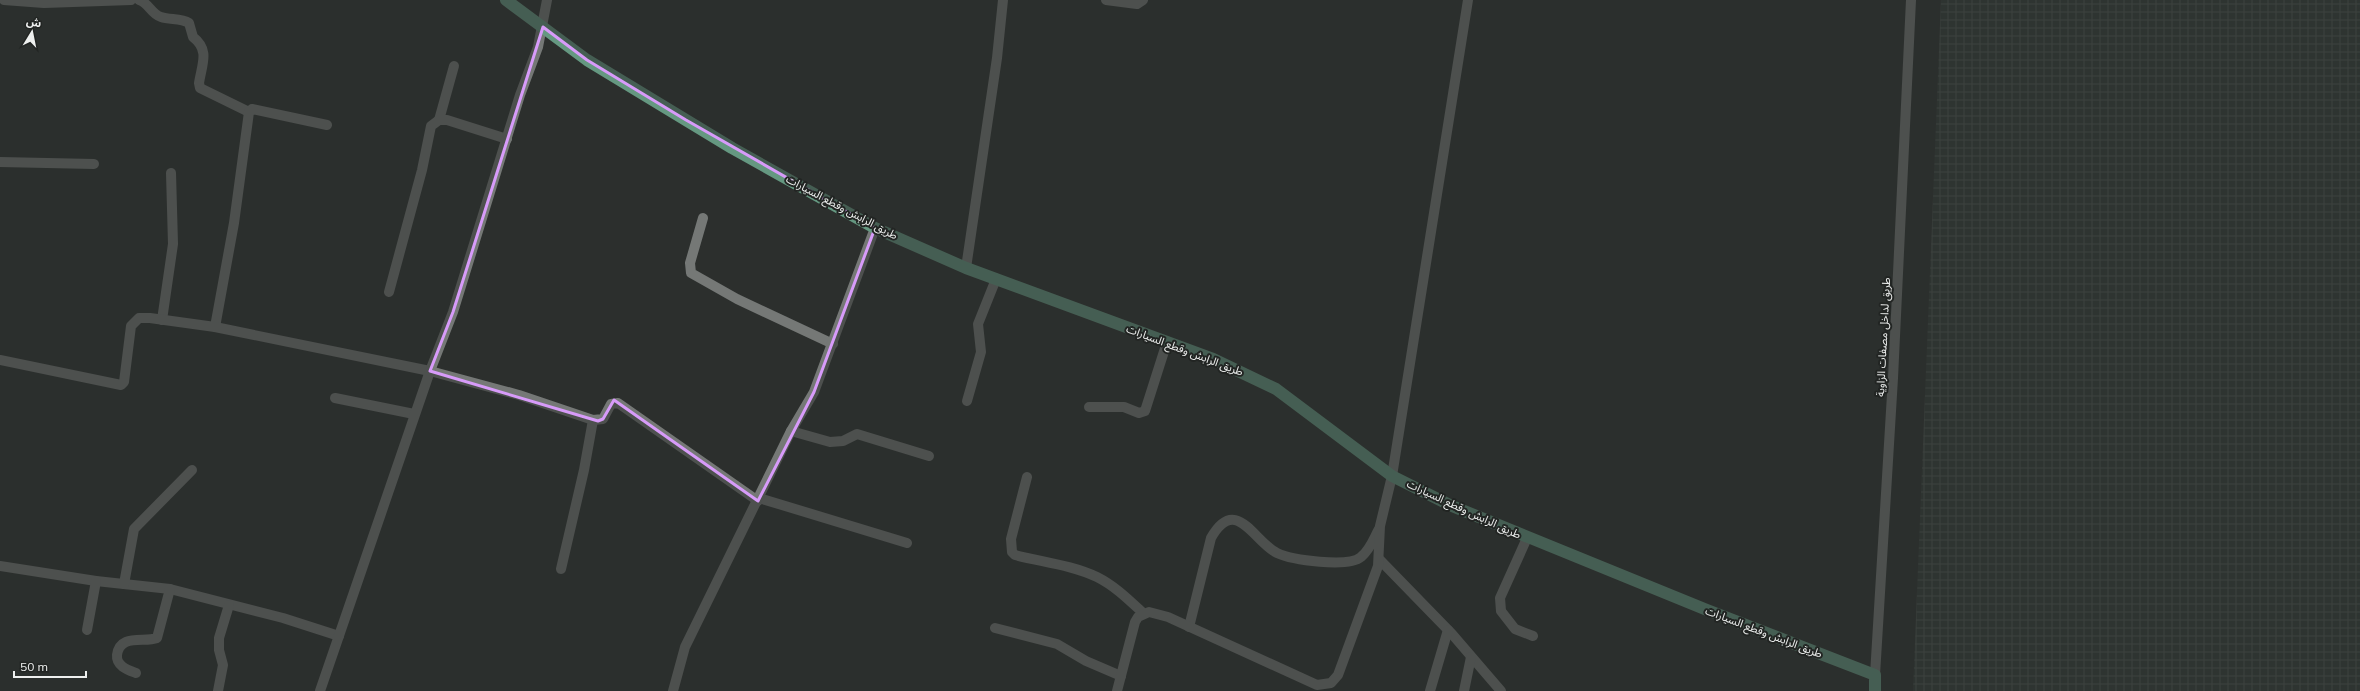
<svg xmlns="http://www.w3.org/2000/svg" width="2360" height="691" font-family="Mulish,'Noto Sans Arabic',sans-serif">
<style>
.industrial{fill:url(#industrial-grid)}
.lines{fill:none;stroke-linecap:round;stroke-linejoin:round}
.minor{stroke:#757876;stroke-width:10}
.major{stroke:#659881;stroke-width:12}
.marked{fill:none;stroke:#d79bf9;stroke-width:3;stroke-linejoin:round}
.labels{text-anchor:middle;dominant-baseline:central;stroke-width:4;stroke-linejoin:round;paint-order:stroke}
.street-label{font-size:11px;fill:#eef0ef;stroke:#222523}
</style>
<defs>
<pattern id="industrial-grid" width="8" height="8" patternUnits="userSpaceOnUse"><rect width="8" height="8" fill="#323a36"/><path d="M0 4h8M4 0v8" fill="none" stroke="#505753"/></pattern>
</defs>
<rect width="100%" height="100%" fill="#2c2f2d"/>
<!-- industrial -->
<path class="industrial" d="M1941,0h419v691h-447z"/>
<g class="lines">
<!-- minor -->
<g class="minor">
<path d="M4,0l40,3 87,-3"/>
<path d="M139,0c10,3 12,14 22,17 9,3 20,1 28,6l4,14c17,13 9,27 6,46l1,5 49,24"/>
<path d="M1106,0l31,4 6,-4"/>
<path d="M439,120l15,-54"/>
<path d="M0,162l94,2"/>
<path d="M703,218l-13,45 1,10 46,26 96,45"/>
<path d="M966,268l31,-210 6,-58"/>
<path d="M389,292l33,-122 9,-44 8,-6h8l60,19"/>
<path d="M162,320l11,-76 -2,-71"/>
<path d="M215,327l19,-104 15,-111 3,-3 75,16"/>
<path d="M0,360l121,25 3,-3 7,-56 8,-8h11l65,9 215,44 89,24 74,25 -9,50 -23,99"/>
<path d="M335,398l79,16"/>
<path d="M967,401l14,-49 -3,-28 18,-45"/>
<path d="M1089,407h35l15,6 6,-2 22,-69"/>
<path d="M593,420l10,-1 8,-15 7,-1 140,98"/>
<path d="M791,431l39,11 13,-1 14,-7 72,22"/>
<path d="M1027,477l-16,62 1,13 3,3c27,7 57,10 82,22 18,9 32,23 46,36"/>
<path d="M759,498l148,45"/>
<path d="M1527,538l-27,60 1,13 14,18 18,7"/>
<path d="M1380,560l72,74 49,57"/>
<path d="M0,566l96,15 74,8 113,29 56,18"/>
<path d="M124,584l10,-55 58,-59"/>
<path d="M1189,627l22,-89c25,-44 43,4 66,15 15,7 71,15 84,4 9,-7 13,-19 18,-28"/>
<path d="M995,628l62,16 29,17 35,15"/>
<path d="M87,630l9,-49"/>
<path d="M136,673c-8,-3 -20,-7 -19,-18 3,-22 27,-12 40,-17l13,-49"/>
<path d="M1875,675l18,-297 18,-378"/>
<path d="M218,691l5,-26 -4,-15v-12l10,-33"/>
<path d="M320,691l110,-320 23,-59 67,-217 18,-48 9,-47"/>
<path d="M673,691l12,-44 106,-216 23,-39 61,-164"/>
<path d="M1117,691l18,-69 3,-5 11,-5 19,5 149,68 14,-2 7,-8 40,-109 2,-40 12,-50 76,-476"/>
<path d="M1430,691l18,-61"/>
<path d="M1464,691l7,-34"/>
</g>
<!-- major -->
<path class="major" d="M506,0l81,60 145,88 143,80 91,40 247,91 63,30 116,87 60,30 255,104 168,65v16"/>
</g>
<!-- marked area -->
<path d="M0 0H2360V691H0ZM543,27l44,33 99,60 189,108 -61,164 -56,109 -144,-101 -11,19 -5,2 -168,-50 23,-59z" fill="#2c2f2d" fill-opacity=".55" fill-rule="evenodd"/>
<path class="marked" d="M543,27l44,33 99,60 189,108 -61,164 -56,109 -144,-101 -11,19 -5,2 -168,-50 23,-59z"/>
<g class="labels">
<!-- street labels -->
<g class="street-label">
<text transform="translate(842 207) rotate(28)">طريق الرابش وقطع السيارات</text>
<text transform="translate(1883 337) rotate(-87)">طريق لداخل مصفات الزاوية</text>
<text transform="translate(1185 350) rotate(21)">طريق الرابش وقطع السيارات</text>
<text transform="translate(1464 509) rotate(25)">طريق الرابش وقطع السيارات</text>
<text transform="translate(1764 632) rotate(21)">طريق الرابش وقطع السيارات</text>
</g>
</g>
<!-- north arrow -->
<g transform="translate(32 32) rotate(10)" stroke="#222523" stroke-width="3" paint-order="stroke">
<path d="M0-3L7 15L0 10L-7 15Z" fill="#eef0ef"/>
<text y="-6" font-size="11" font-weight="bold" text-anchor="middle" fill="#eef0ef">ش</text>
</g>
<!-- scale -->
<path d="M14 671v6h72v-6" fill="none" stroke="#eef0ef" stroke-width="2"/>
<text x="20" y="671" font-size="12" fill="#eef0ef" stroke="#222523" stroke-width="3" paint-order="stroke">50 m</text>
</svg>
